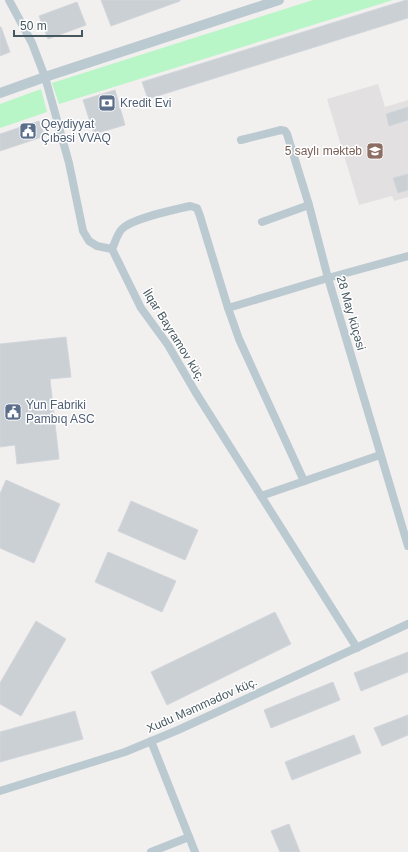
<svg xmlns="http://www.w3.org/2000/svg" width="408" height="852" font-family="Arial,sans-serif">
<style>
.education{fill:#e3e0e1}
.green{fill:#b8f5c7}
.building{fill:#cad0d4;stroke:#d2d6dc}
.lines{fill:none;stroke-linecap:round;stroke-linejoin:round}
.minor{stroke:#bbcad0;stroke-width:8}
.tertiary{stroke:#bbcad0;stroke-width:10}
.labels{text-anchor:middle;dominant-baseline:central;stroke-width:3;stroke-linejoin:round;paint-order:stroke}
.service-label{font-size:12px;fill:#4e5e75;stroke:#fff;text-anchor:start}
.education-label{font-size:12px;fill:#785e54;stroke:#fff;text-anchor:end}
.street-label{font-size:12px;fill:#45575f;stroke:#fff}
</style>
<rect width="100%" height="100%" fill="#f2efef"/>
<!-- education -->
<path class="education" d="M378,84l7,23 23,-7v97l-14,4 -2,-5 -33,9 -32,-106z"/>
<!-- green -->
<g class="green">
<path d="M313,0h80l-334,104 -7,-21z"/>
<path d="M41,89l6,23 -47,16v-24z"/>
</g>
<!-- building -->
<g class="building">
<path d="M101,0h79v1l-69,25z"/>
<path d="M406,0h2v18l-260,81 -6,-17z"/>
<path d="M77,2l9,23 -38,14 -9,-23z"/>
<path d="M0,27h1l9,25 -10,4z"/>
<path d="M115,90l10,35 -31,9 -11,-34z"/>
<path d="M408,107v13l-19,6 -3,-12z"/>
<path d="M39,121l6,15 -45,15v-17z"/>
<path d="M408,174v16l-10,3 -5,-15z"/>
<path d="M66,337l5,40 -21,2 9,80 -42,5 -2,-19 -15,2v-103z"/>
<path d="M6,480l54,24 -26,59 -34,-15v-54z"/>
<path d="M131,501l67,29 -13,30 -67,-29z"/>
<path d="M108,552l68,29 -14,31 -67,-30z"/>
<path d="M275,612l16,32 -124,61 -16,-33z"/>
<path d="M36,621l30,18 -45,77 -21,-12v-21z"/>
<path d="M408,652v20l-47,19 -7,-18z"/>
<path d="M333,682l7,18 -69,28 -7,-18z"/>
<path d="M75,711l8,28 -83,23v-30z"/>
<path d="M408,715v20l-26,11 -8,-18z"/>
<path d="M354,735l7,18 -69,27 -7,-18z"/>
<path d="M289,824l11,28h-20l-9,-21z"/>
</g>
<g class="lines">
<!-- minor -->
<g class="minor">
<path d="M9,0l23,43 13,34 24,86 14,68 6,10 8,5 15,3 29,59 27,37 28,48 161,255"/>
<path d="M241,140l40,-10 4,1 2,3 22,71 19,73 80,268"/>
<path d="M262,222l47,-17"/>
<path d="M112,249c3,-6 5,-15 10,-20 10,-11 52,-19 68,-23l7,2 3,8 28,92 11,31 65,142"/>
<path d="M228,308l100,-30 80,-22"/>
<path d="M261,496l119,-41"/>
<path d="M151,741l44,111"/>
<path d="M0,791l125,-39 53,-22 230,-106"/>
<path d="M151,852l38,-15"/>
</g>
<!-- tertiary -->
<path class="tertiary" d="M0,93l45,-16 234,-77"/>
</g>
<!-- icons -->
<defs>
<g id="bank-square" transform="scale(0.9)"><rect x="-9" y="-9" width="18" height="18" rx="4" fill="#5c6f8a" stroke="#fff"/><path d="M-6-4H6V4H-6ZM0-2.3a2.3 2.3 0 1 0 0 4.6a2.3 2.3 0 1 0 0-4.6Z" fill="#fff"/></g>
<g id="civic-square" transform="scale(0.9)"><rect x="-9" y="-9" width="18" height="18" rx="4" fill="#5c6f8a" stroke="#fff"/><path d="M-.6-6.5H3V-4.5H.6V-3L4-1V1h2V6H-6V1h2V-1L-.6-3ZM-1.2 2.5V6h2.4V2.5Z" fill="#fff"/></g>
<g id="school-square" transform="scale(0.9)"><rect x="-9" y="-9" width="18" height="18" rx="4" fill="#8d6e63" stroke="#fff"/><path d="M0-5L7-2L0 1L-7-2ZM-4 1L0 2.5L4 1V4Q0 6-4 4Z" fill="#fff"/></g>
</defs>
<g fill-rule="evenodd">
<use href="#bank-square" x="107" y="103"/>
<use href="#civic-square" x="28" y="131"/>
<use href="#school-square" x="375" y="151"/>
<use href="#civic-square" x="13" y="412"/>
</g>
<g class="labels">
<!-- service labels -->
<g class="service-label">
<text x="120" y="103">Kredit Evi</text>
<text x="41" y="124">Qeydiyyat<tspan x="41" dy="14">Çıbəsi VVAQ</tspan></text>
<text x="26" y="405">Yun Fabriki<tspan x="26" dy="14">Pambıq ASC</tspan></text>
</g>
<!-- education labels -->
<g class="education-label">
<text x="362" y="151">5 saylı məktəb</text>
</g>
<!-- street labels -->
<g class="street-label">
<text transform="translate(351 313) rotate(74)">28 May küçəsi</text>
<text transform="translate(174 335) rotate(58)">İlqar Bayramov küç.</text>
<text transform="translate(202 705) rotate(-24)">Xudu Məmmədov küç.</text>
</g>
</g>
<!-- scale -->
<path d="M14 30v6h68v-6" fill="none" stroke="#45575f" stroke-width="2"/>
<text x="20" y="30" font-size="12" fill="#45575f" stroke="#ffffff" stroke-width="3" paint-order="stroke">50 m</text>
</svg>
